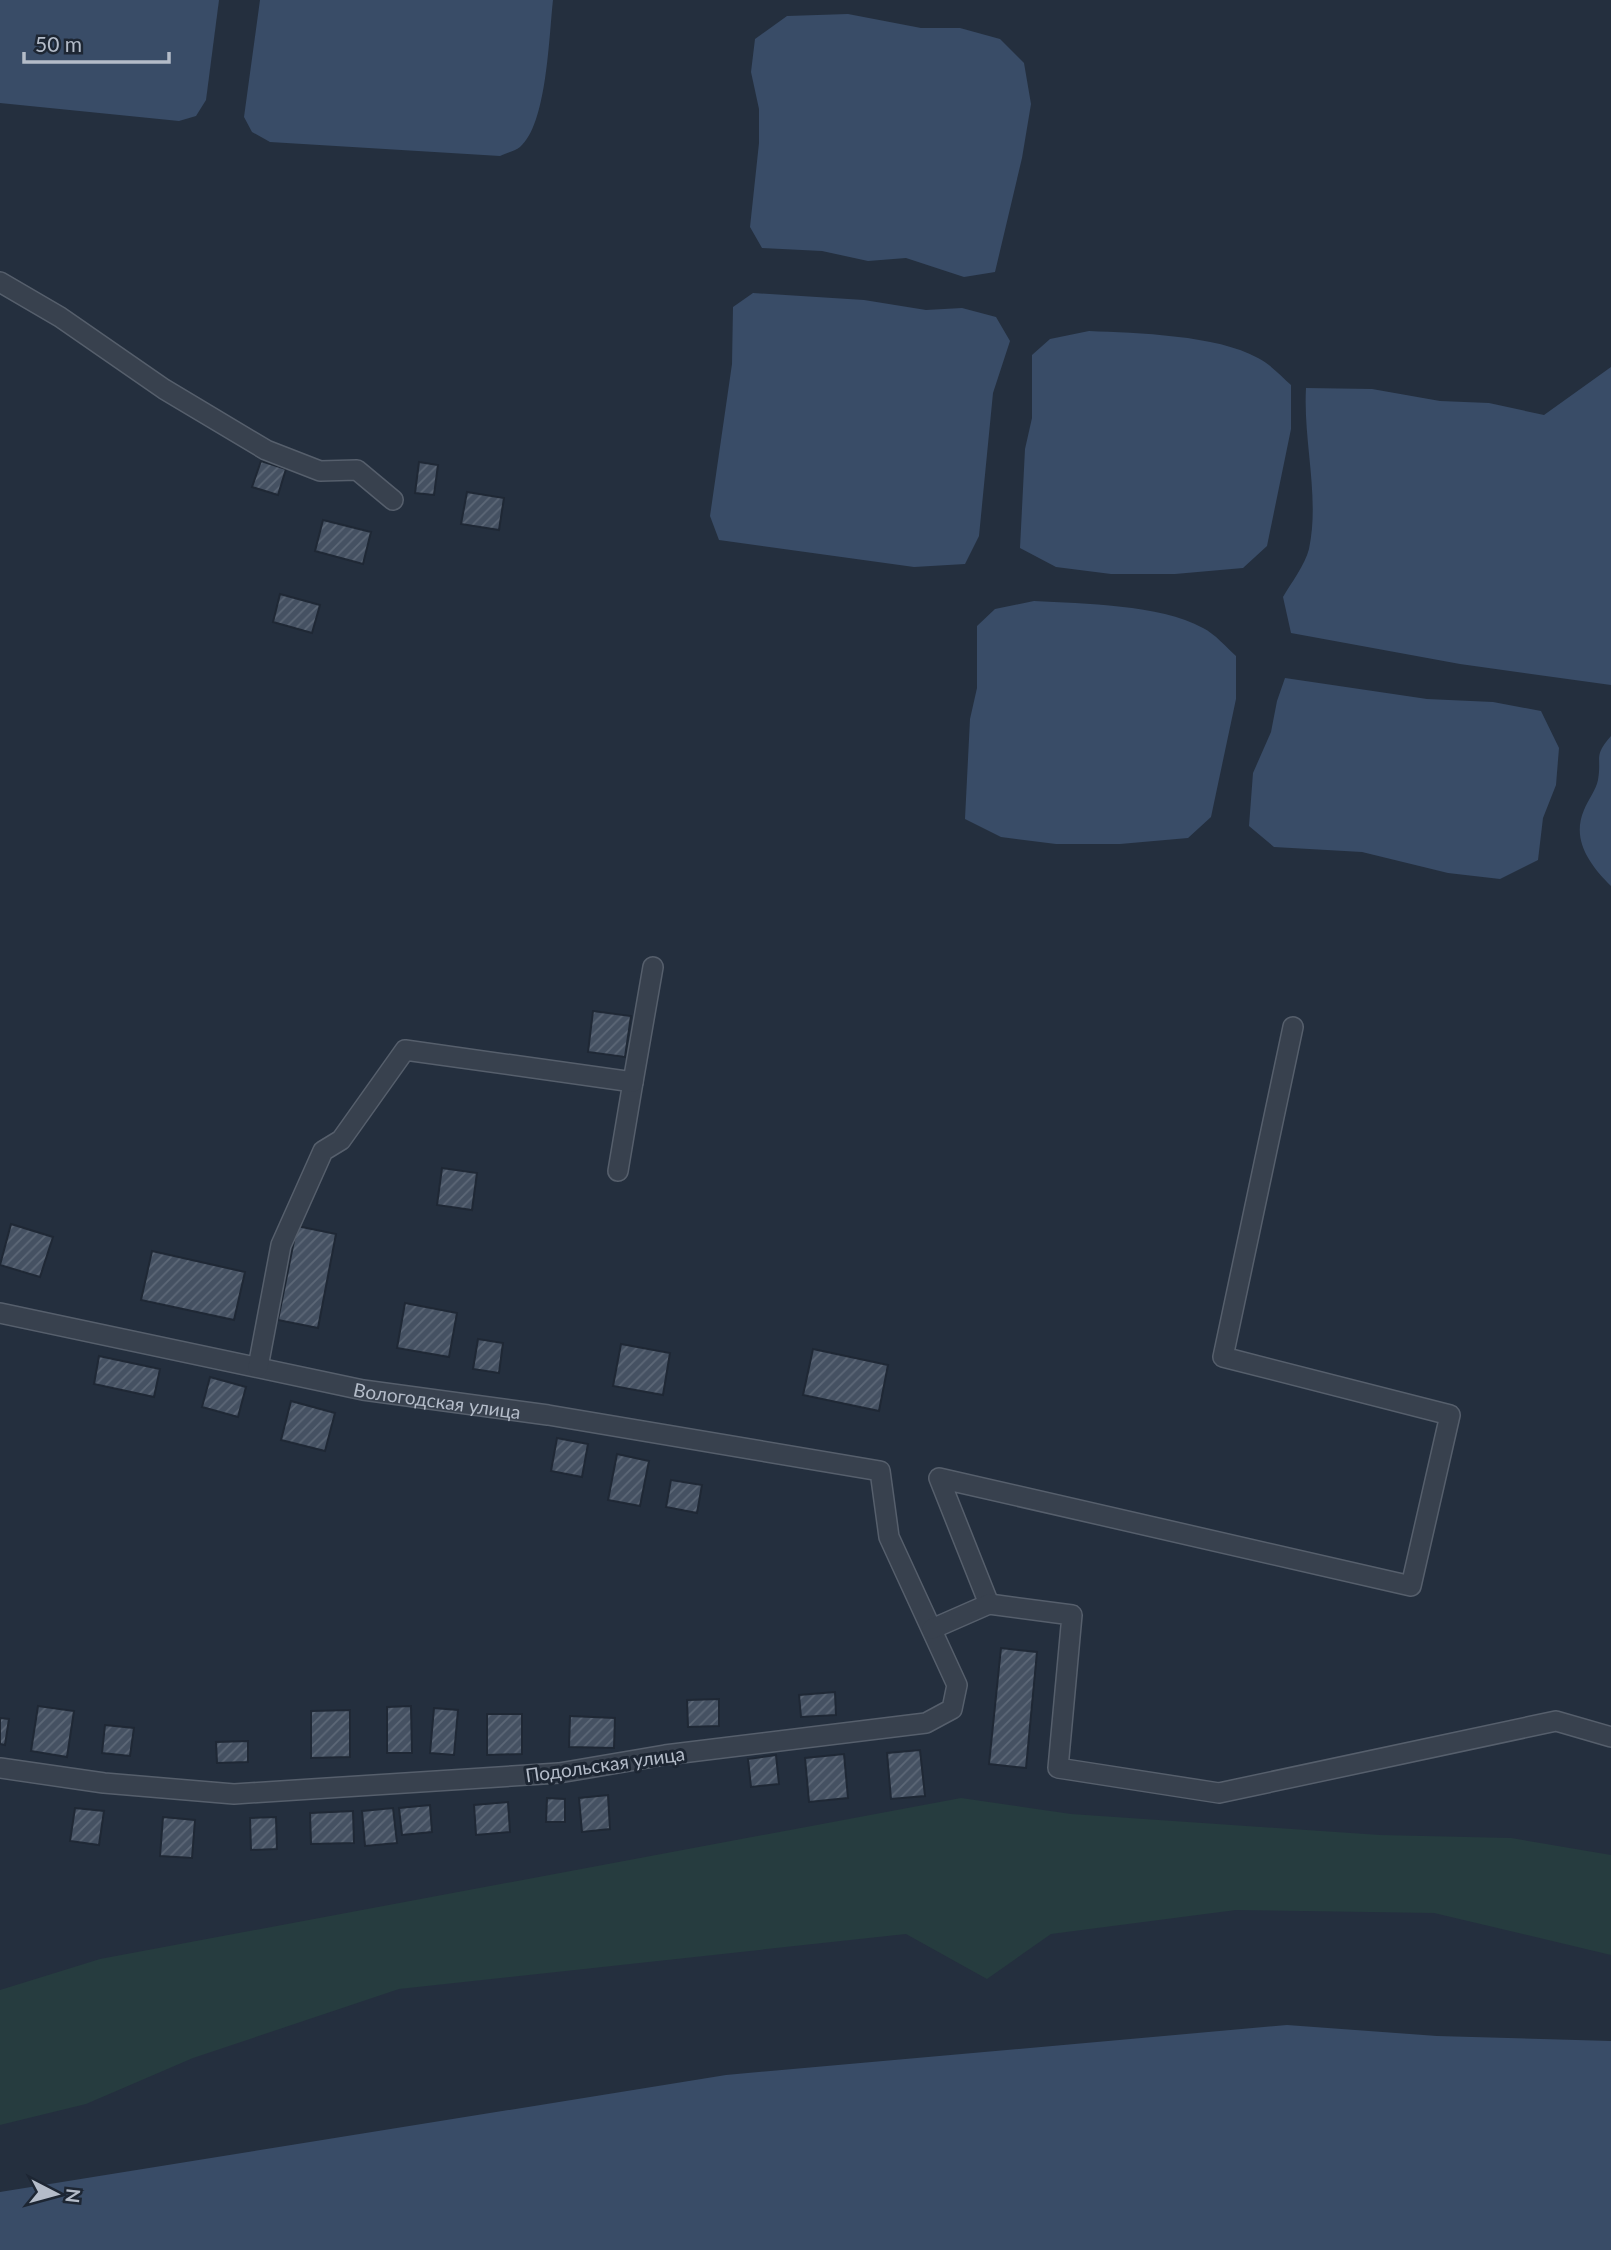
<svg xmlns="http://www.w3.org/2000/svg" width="1611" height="2250" font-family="Lato,sans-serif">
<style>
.grass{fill:#263c3f}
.water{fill:#394c67}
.building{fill:url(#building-hatch);stroke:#1f2835;stroke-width:2}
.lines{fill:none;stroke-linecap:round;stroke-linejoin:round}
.minor-casing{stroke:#565f6c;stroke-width:22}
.minor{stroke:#38414e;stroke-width:19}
.labels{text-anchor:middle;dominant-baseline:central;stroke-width:6;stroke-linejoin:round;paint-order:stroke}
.street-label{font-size:19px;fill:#b4bcc9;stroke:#1d2633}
</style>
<defs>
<pattern id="building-hatch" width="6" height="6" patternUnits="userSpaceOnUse" patternTransform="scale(1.75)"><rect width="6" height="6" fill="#455162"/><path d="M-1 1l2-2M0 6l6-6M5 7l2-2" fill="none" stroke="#5d6877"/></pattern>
</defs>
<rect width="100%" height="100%" fill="#242f3e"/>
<!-- grass -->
<path class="grass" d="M961,1798l110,16 309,21 131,3 100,17v100l-177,-42 -198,-3 -185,24 -64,45 -81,-45 -507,55 -206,69 -107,46 -86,21v-135l100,-31z"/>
<!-- water -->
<g class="water">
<path d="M0,0h219l-13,100 -10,16 -17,5 -179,-18z"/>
<path d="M260,0h293c-4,35 -6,125 -33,147 -5,4 -14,6 -20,9l-230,-14 -18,-10 -8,-15z"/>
<path d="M848,14l73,14h39l40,11 24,24 7,41 -9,54 -27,114 -31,5 -58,-19 -38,3 -46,-10 -60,-3 -12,-21 9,-84v-34l-8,-37 4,-33 32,-23z"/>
<path d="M753,293l111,7 62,10 36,-2 34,9 14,24 -17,52 -14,143 -14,28 -51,3 -195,-27 -9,-24 22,-152 1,-57z"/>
<path d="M1089,331c48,2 128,4 169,27 12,6 23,18 33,27v44l-24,117 -24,22 -68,6h-64l-55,-7 -36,-19 5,-99 7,-31v-63l18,-16z"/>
<path d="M1611,367v318l-151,-21 -169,-31 -8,-36c8,-14 22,-32 26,-48 11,-52 -6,-108 -3,-161l66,1 68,12 49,2 55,12z"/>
<path d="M1034,601c50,3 125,3 169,27 12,6 23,19 33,28v43l-25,118 -23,21 -68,6h-64l-55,-7 -36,-18 5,-100 7,-31v-62l18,-17z"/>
<path d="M1285,678l142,21 66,3 48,9 18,37 -3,37 -13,33 -5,42 -38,19 -52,-6 -86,-21 -88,-5 -25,-21 4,-53 18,-41 6,-31z"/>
<path d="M1611,736v150c-21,-21 -40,-46 -27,-76 4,-10 12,-20 14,-30 4,-24 -5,-23 13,-44z"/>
<path d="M1287,2025l150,11 174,5v209h-1611v-58l726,-117z"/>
</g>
<!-- building -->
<g class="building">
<path d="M261,461l25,8 -8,26 -26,-8z"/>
<path d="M419,462l19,3 -4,30 -19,-2z"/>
<path d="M467,492l37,6 -5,32 -38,-6z"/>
<path d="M323,520l48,12 -8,32 -48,-13z"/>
<path d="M280,594l40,11 -8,28 -39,-11z"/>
<path d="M593,1011l38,5 -6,41 -37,-5z"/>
<path d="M442,1168l35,5 -5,37 -35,-5z"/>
<path d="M11,1224l42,13 -13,40 -40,-12z"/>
<path d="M297,1226l39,8 -18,94 -40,-8z"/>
<path d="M152,1251l93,21 -11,48 -93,-20z"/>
<path d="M405,1303l52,10 -8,44 -52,-9z"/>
<path d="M478,1339l25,4 -4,30 -26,-4z"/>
<path d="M621,1344l49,9 -7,42 -50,-9z"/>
<path d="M813,1349l75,16 -9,46 -76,-16z"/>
<path d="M99,1356l61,13 -6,28 -60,-13z"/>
<path d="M210,1377l36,10 -8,30 -36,-10z"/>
<path d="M291,1401l44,12 -10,38 -44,-11z"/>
<path d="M557,1438l31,6 -6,33 -31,-6z"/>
<path d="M617,1454l32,7 -9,45 -32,-6z"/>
<path d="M671,1480l31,5 -5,28 -31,-6z"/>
<path d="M1001,1648l36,4 -11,116 -37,-4z"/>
<path d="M835,1692l1,23 -35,2 -2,-22z"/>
<path d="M719,1699v27l-31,1 -1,-27z"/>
<path d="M38,1706l36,5 -7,46 -36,-6z"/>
<path d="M411,1706l1,47h-25v-46z"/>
<path d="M434,1708l24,2 -4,45 -24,-2z"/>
<path d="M350,1710v47l-39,1v-47z"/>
<path d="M487,1714h35v40l-35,1z"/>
<path d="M570,1716l45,2 -1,30 -45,-1z"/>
<path d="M0,1718l9,1 -4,26 -5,-1z"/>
<path d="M105,1725l29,3 -4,28 -28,-3z"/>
<path d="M248,1741v21l-31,1 -1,-21z"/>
<path d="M920,1750l5,46 -34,3 -4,-46z"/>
<path d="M844,1754l4,44 -39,4 -4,-44z"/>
<path d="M776,1755l3,29 -28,3 -3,-28z"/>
<path d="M608,1795l2,34 -28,3 -3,-34z"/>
<path d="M547,1798l18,1v23h-19z"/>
<path d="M508,1802l2,30 -34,3 -2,-30z"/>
<path d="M430,1805l2,27 -30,3 -3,-27z"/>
<path d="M75,1808l29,3 -5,34 -29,-4z"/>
<path d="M393,1808l4,35 -32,3 -3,-35z"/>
<path d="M353,1811l1,32 -43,1 -1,-31z"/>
<path d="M163,1817l32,3 -3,38 -32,-2z"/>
<path d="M276,1817l1,32 -26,1 -1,-32z"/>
</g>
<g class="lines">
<!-- minor casing -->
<g class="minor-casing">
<g id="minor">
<path d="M0,282l60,35 104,72 102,61 54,21 37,-1 36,30"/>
<path d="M618,1171l15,-89"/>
<path id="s1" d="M0,1313l363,77 185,25 332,56 9,66 68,148 -5,24 -26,14 -261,32 -106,18 -325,21 -130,-11 -104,-15"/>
<path d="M258,1367l23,-122 42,-94 18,-11 64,-90 228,32 20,-115"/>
<path d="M989,1604l-50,-126 472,108 39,-171 -227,-58 70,-330"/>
<path d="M932,1629l57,-25 83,11 -14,153 161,25 337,-72 55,16"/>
</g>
</g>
<!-- minor -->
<use href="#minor" class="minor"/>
</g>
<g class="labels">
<!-- street labels -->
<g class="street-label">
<text stroke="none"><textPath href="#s1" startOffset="446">Вологодская улица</textPath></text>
<text transform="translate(605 1764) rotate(-8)">Подольская улица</text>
</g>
</g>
<!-- north arrow -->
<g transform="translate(56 2194) rotate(96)" stroke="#1d2633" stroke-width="5" paint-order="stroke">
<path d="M0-5L12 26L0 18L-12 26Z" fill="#b4bcc9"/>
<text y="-10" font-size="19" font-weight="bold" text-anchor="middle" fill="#b4bcc9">N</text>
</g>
<!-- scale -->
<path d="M24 52v10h145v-10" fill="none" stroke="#b4bcc9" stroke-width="3.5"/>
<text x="35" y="52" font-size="21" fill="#b4bcc9" stroke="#1d2633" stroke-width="5" paint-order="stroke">50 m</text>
</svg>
